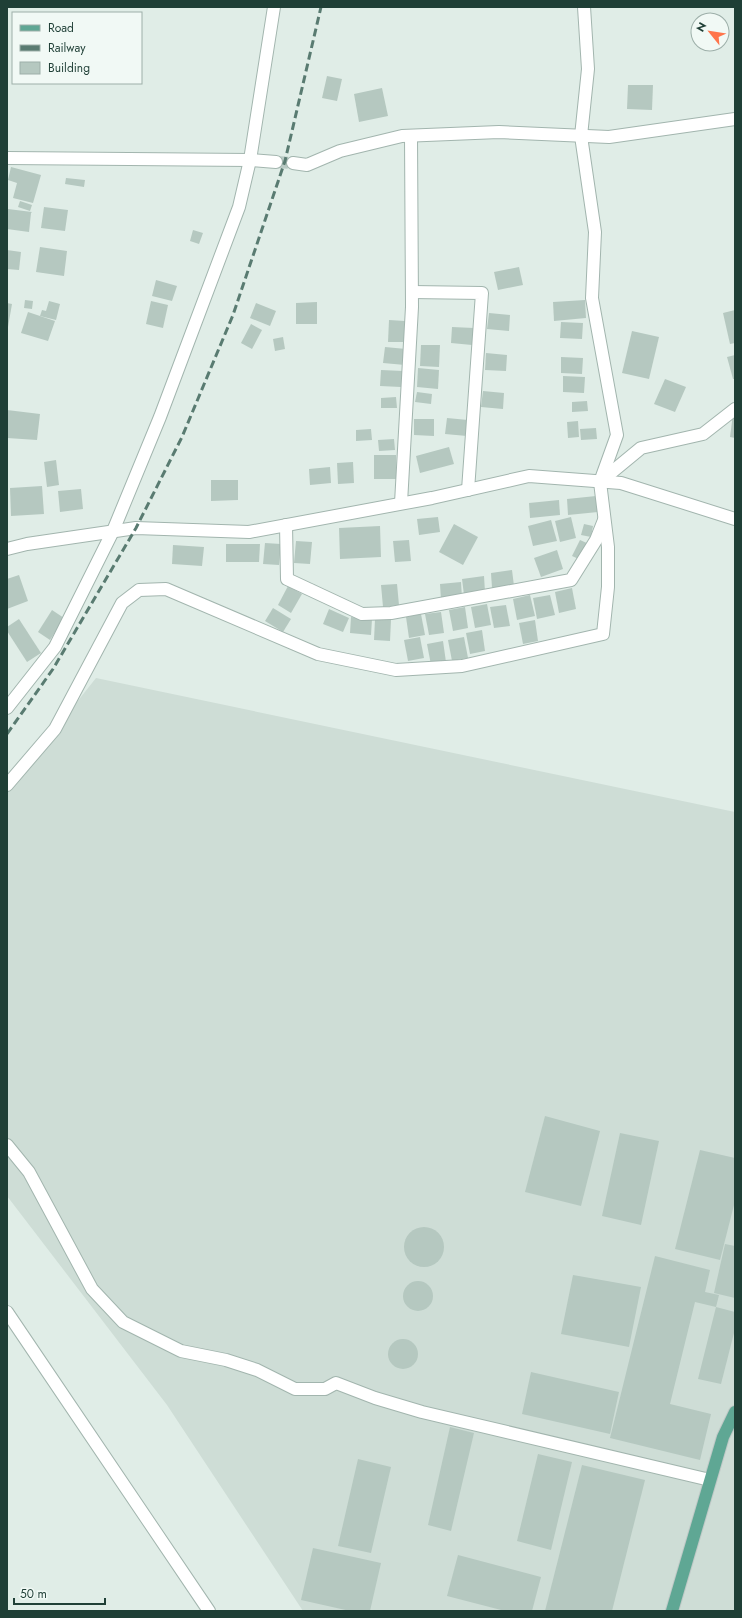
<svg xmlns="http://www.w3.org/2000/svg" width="742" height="1618" font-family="Jost,sans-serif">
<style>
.built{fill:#ceddd6}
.building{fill:#b5c8c0}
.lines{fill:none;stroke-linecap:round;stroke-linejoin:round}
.minor-tunnel{stroke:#b9cac4;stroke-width:12;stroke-dasharray:12 6;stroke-linecap:butt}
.minor-casing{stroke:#a2b5ae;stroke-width:14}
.major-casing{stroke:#c0c9c7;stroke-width:14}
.minor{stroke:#fff;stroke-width:12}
.major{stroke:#5fa794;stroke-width:12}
.rail{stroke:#597b71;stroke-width:3;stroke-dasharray:8 4;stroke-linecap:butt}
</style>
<rect width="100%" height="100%" fill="#e0ede7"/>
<!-- built -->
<path class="built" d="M96,678l639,134v799h-432l-136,-206 -160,-209v-406z"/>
<!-- building -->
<g class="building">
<path d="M327,76l15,3 -5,22 -15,-3z"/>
<path d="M628,85h25l-1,25 -25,-1z"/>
<path d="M382,88l6,28 -29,6 -5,-28z"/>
<path d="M11,167l30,8 -8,28 -20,-5 4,-15 -9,-3z"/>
<path d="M66,178l19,2 -1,7 -19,-3z"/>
<path d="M20,201l12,4 -2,6 -12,-4z"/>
<path d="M44,207l24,3 -3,21 -24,-3z"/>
<path d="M8,209l24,3 -1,1 -2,19 -22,-3z"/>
<path d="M193,230l10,3 -4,11 -9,-3z"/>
<path d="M40,247l27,4 -3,25 -28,-4z"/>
<path d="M7,250l14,2 -2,18 -12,-1z"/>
<path d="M519,267l4,18 -25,5 -4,-18z"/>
<path d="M156,280l21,6 -5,15 -20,-5z"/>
<path d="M25,300l8,1 -1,8 -8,-1z"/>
<path d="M585,300l1,18 -32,3 -1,-19z"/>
<path d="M49,301l11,3 -4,16 -16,-4 2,-6 4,1z"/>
<path d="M151,301l17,4 -5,23 -17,-4z"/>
<path d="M317,302v22h-21v-21z"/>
<path d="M7,303l5,1 -4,23h-1z"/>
<path d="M256,303l20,8 -6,15 -20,-8z"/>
<path d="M735,310v33l-5,1 -7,-31z"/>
<path d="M28,312l27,9 -7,20 -27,-8z"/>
<path d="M489,313l21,2 -1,16 -22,-2z"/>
<path d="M389,320l16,1 -1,21h-16z"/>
<path d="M561,322l22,1 -1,16 -22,-1z"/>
<path d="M251,324l11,6 -10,19 -11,-6z"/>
<path d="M452,327l22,1 -2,17 -21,-2z"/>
<path d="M632,331l27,6 -10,42 -27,-6z"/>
<path d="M283,337l2,12 -10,2 -2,-12z"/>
<path d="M421,345h19l-1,22 -19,-1z"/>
<path d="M385,347l21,2 -1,16 -22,-2z"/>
<path d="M486,353l21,2 -1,16 -21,-1z"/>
<path d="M735,355v24h-2l-6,-22z"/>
<path d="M561,357l22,1 -1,16 -21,-1z"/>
<path d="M418,368l21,2 -1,19 -21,-2z"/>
<path d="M381,370l22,1 -2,16 -21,-1z"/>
<path d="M563,376l22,1 -1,16 -21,-1z"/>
<path d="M665,379l21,8 -11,25 -21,-8z"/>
<path d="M483,391l21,2 -1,16 -22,-2z"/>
<path d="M417,392l15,2 -1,10 -16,-2z"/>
<path d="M396,397l1,11h-16v-10z"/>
<path d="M587,401l1,10 -16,1v-10z"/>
<path d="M7,410l33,4 -3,26 -30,-2z"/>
<path d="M733,414h2v24l-5,-1z"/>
<path d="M447,418l21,2 -1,16 -22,-2z"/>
<path d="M414,419h20v17l-20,-1z"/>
<path d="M578,421l1,16 -11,1 -1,-16z"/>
<path d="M596,428l1,11 -16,1 -1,-11z"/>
<path d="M371,429l1,11 -16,1v-11z"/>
<path d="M394,439l1,11 -16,1 -1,-11z"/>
<path d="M449,447l5,17 -34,9 -4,-17z"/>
<rect x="374" y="455" width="22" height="24"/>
<path d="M56,460l3,25 -12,2 -3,-25z"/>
<path d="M353,462l1,21 -16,1 -1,-21z"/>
<path d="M330,467l1,16 -21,2 -1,-16z"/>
<path d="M211,480h27v20l-27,1z"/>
<path d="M42,486l2,28 -33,2 -1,-28z"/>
<path d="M81,489l2,20 -23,3 -2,-21z"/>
<path d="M596,496l2,16 -30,3 -1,-16z"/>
<path d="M559,500l1,15 -30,3 -1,-15z"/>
<path d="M438,517l2,15 -21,3 -2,-16z"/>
<path d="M571,517l5,21 -16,4 -5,-21z"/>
<path d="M551,520l6,21 -24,5 -5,-20z"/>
<path d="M454,524l24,13 -15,28 -24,-13z"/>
<path d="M584,524l9,2 -2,11 -10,-2z"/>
<path d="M380,526l1,31 -41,2 -1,-31z"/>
<path d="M409,540l2,21 -16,1 -2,-21z"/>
<path d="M580,540l9,4 -8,16 -9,-4z"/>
<path d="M296,541l16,1 -2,22 -16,-1z"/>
<path d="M265,543l16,1 -2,21 -16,-1z"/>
<path d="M226,544h34l-1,18h-33z"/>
<path d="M173,545l31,2 -2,19 -30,-2z"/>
<path d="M557,550l6,19 -22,8 -7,-19z"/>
<path d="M512,570l2,16 -22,2 -1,-15z"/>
<path d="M19,575l9,26 -21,8v-30z"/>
<path d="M484,576l1,16 -21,3 -2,-16z"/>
<path d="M461,582l1,16 -21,2 -1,-16z"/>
<path d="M397,584l2,21 -16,2 -2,-22z"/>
<path d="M288,586l14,8 -11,19 -13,-8z"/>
<path d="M572,588l4,21 -17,4 -4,-21z"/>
<path d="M530,595l5,21 -18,4 -4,-21z"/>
<path d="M550,595l5,20 -18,4 -4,-21z"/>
<path d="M487,604l4,21 -16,3 -4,-21z"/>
<path d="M506,605l4,21 -16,2 -4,-21z"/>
<path d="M465,607l3,21 -15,3 -4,-21z"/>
<path d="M273,608l18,11 -8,13 -18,-11z"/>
<path d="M329,609l20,9 -6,14 -20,-8z"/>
<path d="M52,610l12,8 -14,22 -12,-8z"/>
<path d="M441,612l3,21 -15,2 -4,-21z"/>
<path d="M421,614l4,21 -16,3 -3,-21z"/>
<path d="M351,617l21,2 -1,16 -21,-2z"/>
<path d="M19,619l22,34 -14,9 -20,-31v-4z"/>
<path d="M375,619l16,1 -1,21 -16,-1z"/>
<path d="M535,620l3,21 -15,3 -4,-21z"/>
<path d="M482,630l3,21 -15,3 -4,-21z"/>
<path d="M420,637l4,21 -16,3 -4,-21z"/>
<path d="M464,637l4,21 -16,3 -4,-21z"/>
<path d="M443,641l3,21 -15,3 -4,-21z"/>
<path d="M545,1116l55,15 -19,75 -56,-14z"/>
<path d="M620,1133l39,8 -18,84 -39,-9z"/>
<path d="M700,1150l35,8v43l-15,59 -45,-11z"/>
<circle cx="424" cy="1247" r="20"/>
<path d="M725,1244l10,2v52l-21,-5z"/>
<path d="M655,1256l55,14 -5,22 14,3 -3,12 -21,-5 -25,102 41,10 -11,46 -90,-22z"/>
<path d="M573,1275l68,12 -12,60 -68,-13z"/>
<circle cx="418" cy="1296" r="15"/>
<path d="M716,1307l19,5v17l-14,55 -23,-5z"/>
<circle cx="403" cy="1354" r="15"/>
<path d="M531,1372l88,20 -9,42 -88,-20z"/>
<path d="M450,1427l24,6 -23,98 -23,-6z"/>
<path d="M538,1454l34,8 -21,88 -34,-9z"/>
<path d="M358,1459l33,8 -20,86 -33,-7z"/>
<path d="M582,1465l63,15 -33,131h-67z"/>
<path d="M313,1548l68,15 -11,48h-20l-49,-11z"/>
<path d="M458,1555l83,22 -9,34h-27l-58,-15z"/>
</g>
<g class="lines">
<!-- minor-tunnel -->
<path class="minor-tunnel" d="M276,162l17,1"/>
<!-- minor casing -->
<g class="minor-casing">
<g id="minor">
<path d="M7,158l243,2 26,2"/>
<path d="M293,163l14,2 33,-14 62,-15 97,-4 110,5 126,-18"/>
<path d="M412,292l70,1 -14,197"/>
<path d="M601,481l40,-33 62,-14 32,-25"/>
<path d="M401,503l11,-196 -1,-171"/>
<path d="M286,525l1,54 75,35 29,-1 180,-33 25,-40 8,-20"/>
<path d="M7,549l20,-5 109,-16 113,4 183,-34 97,-22 92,7 114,36"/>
<path d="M7,708l48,-61 58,-116 47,-114 79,-210 11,-47 24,-153"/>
<path d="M7,785l48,-56 67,-126 17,-13 27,-1 152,65 78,16 66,-4 141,-32 5,-47v-40l-8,-65 17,-47 -25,-137 3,-66 -14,-96 7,-67 -4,-62"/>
<path d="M7,1145l22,27 63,117 31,33 58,29 45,9 31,10 38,19h30l11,-6 39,15 47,14 288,68"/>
<path d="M7,1312l202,299"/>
</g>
</g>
<!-- major casing -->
<g class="major-casing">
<path id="major" d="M672,1611l51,-174 12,-25"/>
</g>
<!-- minor -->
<use href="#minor" class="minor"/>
<!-- major -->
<use href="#major" class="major"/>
<!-- rail -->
<path class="rail" d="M7,734l46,-65 83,-141 46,-91 51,-122 52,-154 36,-154"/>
</g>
<!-- border -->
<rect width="742" height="1618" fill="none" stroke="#1f3f36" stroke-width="16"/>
<!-- legend -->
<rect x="12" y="12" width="130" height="72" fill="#f1f9f5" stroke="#9dafa9"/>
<rect x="20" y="25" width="20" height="6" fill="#5fa794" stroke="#9dafa9"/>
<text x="48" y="32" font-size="12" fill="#1f3f36">Road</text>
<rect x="20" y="45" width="20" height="6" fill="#597b71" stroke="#9dafa9"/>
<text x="48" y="52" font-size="12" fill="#1f3f36">Railway</text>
<rect x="20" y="62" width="20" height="12" fill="#b5c8c0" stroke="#9dafa9"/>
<text x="48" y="72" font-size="12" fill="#1f3f36">Building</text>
<!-- north arrow -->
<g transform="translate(710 32) rotate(300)"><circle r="19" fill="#f1f9f5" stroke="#9dafa9"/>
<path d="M0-3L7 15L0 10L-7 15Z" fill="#ff754b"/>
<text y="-6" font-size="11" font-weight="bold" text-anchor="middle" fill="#1f3f36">N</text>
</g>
<!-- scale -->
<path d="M14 1598v6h91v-6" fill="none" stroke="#1f3f36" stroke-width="2"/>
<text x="20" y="1598" font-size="12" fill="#1f3f36" stroke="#f1f9f5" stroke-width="3" paint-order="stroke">50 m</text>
</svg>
